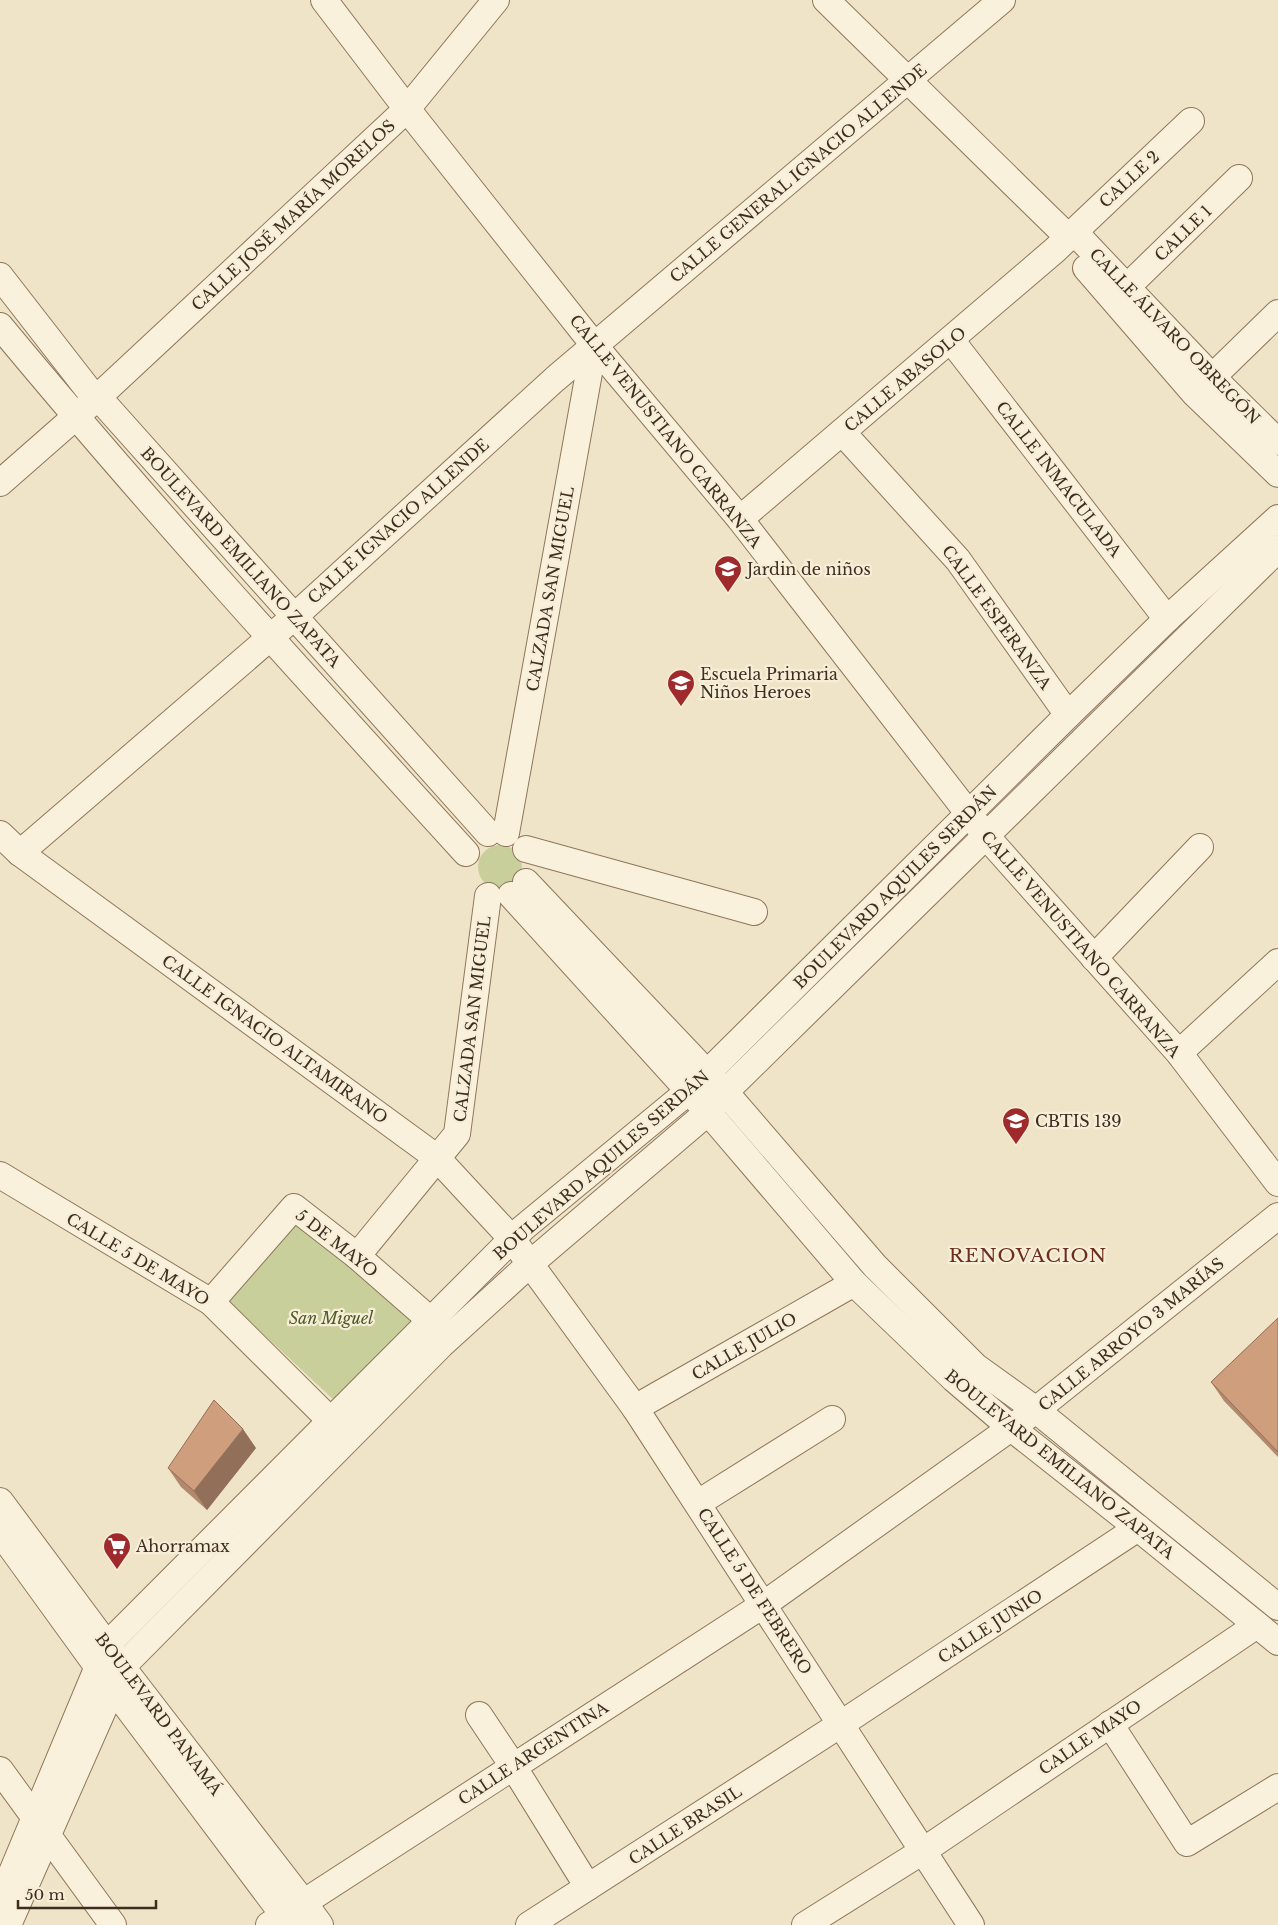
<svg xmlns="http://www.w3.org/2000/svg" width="1278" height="1925" font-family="'Libre Baskerville',serif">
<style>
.green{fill:#c9cf9b}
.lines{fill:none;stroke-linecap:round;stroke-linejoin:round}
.minor-casing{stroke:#8d765c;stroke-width:28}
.minor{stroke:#faf1dc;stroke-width:26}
.wall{fill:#b2896c}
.shaded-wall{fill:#916f58}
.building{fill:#cf9f7d;stroke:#916f58}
.labels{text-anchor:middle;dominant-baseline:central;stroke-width:4.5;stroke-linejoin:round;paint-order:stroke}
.street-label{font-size:16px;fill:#3d2e20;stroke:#f7eed8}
.poi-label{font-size:16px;fill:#3d2e20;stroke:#f7eed8;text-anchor:start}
.park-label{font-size:16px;font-style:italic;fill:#4d5a26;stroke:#f7eed8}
.quarter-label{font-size:19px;letter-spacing:1px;fill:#6b2e1e;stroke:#f7eed8}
</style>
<rect width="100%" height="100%" fill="#f0e4c8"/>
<!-- green -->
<g class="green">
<circle cx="500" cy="867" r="22"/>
<path d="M294,1217l126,103 -83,83 -109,-102z"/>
</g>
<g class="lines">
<!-- minor casing -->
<g class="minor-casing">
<g id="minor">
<path d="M324,0l83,109 187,236 146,174 246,317 193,217 99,130"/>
<path d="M826,0l242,237 12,1 132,139 66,65"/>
<path d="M1086,268l109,126 83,80"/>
<path d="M0,276l87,112 11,9 390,436"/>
<path d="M1127,287l112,-109"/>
<path d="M0,326c150,181 308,354 466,527"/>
<path d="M951,340l216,279"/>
<path d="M1200,389l78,-76"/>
<path d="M842,432l116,128 110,155"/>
<path d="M0,483l98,-86 309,-288 89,-109"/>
<path d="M740,519l315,-269 136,-129"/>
<path d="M506,833l88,-488"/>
<path d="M0,834l20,19 416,304 76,82 123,169 336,517"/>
<path d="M526,849l228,63"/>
<path d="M20,853l274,-236 261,-238 447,-379"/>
<path d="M526,882l199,210 150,174 100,100 61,44 242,197"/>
<path d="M511,895l197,217 146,171 100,96 56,48 128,101 140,114"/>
<path d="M1094,958l106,-111"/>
<path d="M1179,1053l99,-91"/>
<path d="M0,1175l211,127 132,131"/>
<path d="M357,1256l100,-122 31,-238"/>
<path d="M211,1302l83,-95 63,49 87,76"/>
<path d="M635,1408l219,-125"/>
<path d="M0,1501l107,144 15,22 182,236 16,22"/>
<path d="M698,1503l134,-84"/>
<path d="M0,1532l113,156 178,237"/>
<path d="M479,1715l34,51 75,121"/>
<path d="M1110,1724l77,119 91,-56"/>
<path d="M0,1770l113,155"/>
<path d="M0,1901l107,-256 416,-417 166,-137 379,-376 99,-96 111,-101"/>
<path d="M8,1925l114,-258 319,-322 90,-82 177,-151 17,-20 553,-543"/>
<path d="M269,1925l494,-320 273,-195 242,-194"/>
<path d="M529,1925l312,-201 297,-196"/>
<path d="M805,1925l118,-74 334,-226"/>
</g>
</g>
<!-- minor -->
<use href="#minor" class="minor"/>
</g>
<!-- wall -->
<g class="wall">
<path d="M1278,1318v139l-54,-56 -13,-19z"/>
<path d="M256,1448l-49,62 -26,-23 -13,-19z"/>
</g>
<!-- shaded-wall -->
<path class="shaded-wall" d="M243,1429l13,19 -49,62 -13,-19z"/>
<!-- building -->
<g class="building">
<path d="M1278,1318v134l-67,-70z"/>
<path d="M214,1400l29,29 -49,62 -26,-23z"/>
</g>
<!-- icons -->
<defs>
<g id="school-pin" transform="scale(1.4375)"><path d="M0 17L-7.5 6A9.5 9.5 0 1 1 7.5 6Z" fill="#9e2a2b" stroke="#f7eed8"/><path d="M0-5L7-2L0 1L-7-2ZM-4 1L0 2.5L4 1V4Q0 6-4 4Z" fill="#fff"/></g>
<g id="university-pin" transform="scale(1.4375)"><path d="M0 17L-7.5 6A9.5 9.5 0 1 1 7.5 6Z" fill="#9e2a2b" stroke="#f7eed8"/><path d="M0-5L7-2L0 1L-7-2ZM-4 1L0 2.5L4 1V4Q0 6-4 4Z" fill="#fff"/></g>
<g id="supermarket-pin" transform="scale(1.4375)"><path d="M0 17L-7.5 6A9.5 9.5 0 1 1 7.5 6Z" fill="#9e2a2b" stroke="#f7eed8"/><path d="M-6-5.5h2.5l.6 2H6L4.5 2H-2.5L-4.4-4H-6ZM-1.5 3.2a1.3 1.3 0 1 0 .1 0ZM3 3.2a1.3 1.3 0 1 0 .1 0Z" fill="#fff"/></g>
</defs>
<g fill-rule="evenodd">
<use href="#school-pin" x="728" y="569"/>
<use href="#school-pin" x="681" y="683"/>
<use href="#university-pin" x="1016" y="1121"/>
<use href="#supermarket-pin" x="117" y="1546"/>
</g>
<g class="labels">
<!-- street labels -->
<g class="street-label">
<text transform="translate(798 173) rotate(-40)">CALLE GENERAL IGNACIO ALLENDE</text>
<text transform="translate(1129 179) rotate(-43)">CALLE 2</text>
<text transform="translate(293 215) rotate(-43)">CALLE JOSÉ MARÍA MORELOS</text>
<text transform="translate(1183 233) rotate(-44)">CALLE 1</text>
<text transform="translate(1175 336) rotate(46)">CALLE ÁLVARO OBREGÓN</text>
<text transform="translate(905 379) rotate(-40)">CALLE ABASOLO</text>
<text transform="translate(666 431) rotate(51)">CALLE VENUSTIANO CARRANZA</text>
<text transform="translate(1059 479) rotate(52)">CALLE INMACULADA</text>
<text transform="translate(398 521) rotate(-42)">CALLE IGNACIO ALLENDE</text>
<text transform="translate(241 557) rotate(48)">BOULEVARD EMILIANO ZAPATA</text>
<text transform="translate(550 589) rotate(-80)">CALZADA SAN MIGUEL</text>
<text transform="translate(997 617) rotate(54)">CALLE ESPERANZA</text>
<text transform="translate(895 887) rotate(-45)">BOULEVARD AQUILES SERDÁN</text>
<text transform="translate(1081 944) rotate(49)">CALLE VENUSTIANO CARRANZA</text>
<text transform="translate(472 1019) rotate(-83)">CALZADA SAN MIGUEL</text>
<text transform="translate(275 1039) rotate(36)">CALLE IGNACIO ALTAMIRANO</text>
<text transform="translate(601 1165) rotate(-41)">BOULEVARD AQUILES SERDÁN</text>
<text transform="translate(337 1243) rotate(38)">5 DE MAYO</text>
<text transform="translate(138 1259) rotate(31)">CALLE 5 DE MAYO</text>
<text transform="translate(1131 1334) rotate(-39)">CALLE ARROYO 3 MARÍAS</text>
<text transform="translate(744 1346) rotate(-30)">CALLE JULIO</text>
<text transform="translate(1060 1464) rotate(39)">BOULEVARD EMILIANO ZAPATA</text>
<text transform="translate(755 1591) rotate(57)">CALLE 5 DE FEBRERO</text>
<text transform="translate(990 1626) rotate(-33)">CALLE JUNIO</text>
<text transform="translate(159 1714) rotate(53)">BOULEVARD PANAMÁ</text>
<text transform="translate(1090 1737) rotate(-34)">CALLE MAYO</text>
<text transform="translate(533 1753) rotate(-33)">CALLE ARGENTINA</text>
<text transform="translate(685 1825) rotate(-33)">CALLE BRASIL</text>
</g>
<!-- poi labels -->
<g class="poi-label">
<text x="747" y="569">Jardin de niños</text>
<text x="700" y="674">Escuela Primaria<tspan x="700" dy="18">Niños Heroes</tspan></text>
<text x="1035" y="1121">CBTIS 139</text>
<text x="136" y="1546">Ahorramax</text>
</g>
<!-- park labels -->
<g class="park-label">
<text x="331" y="1318">San Miguel</text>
</g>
<!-- quarter labels -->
<g class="quarter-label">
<text x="1028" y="1255">RENOVACION</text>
</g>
</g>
<!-- scale -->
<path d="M18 1900v8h138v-8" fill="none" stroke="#3d2e20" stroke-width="2.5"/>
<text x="25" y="1900" font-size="15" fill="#3d2e20" stroke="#f7eed8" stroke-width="4" paint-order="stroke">50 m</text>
</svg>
